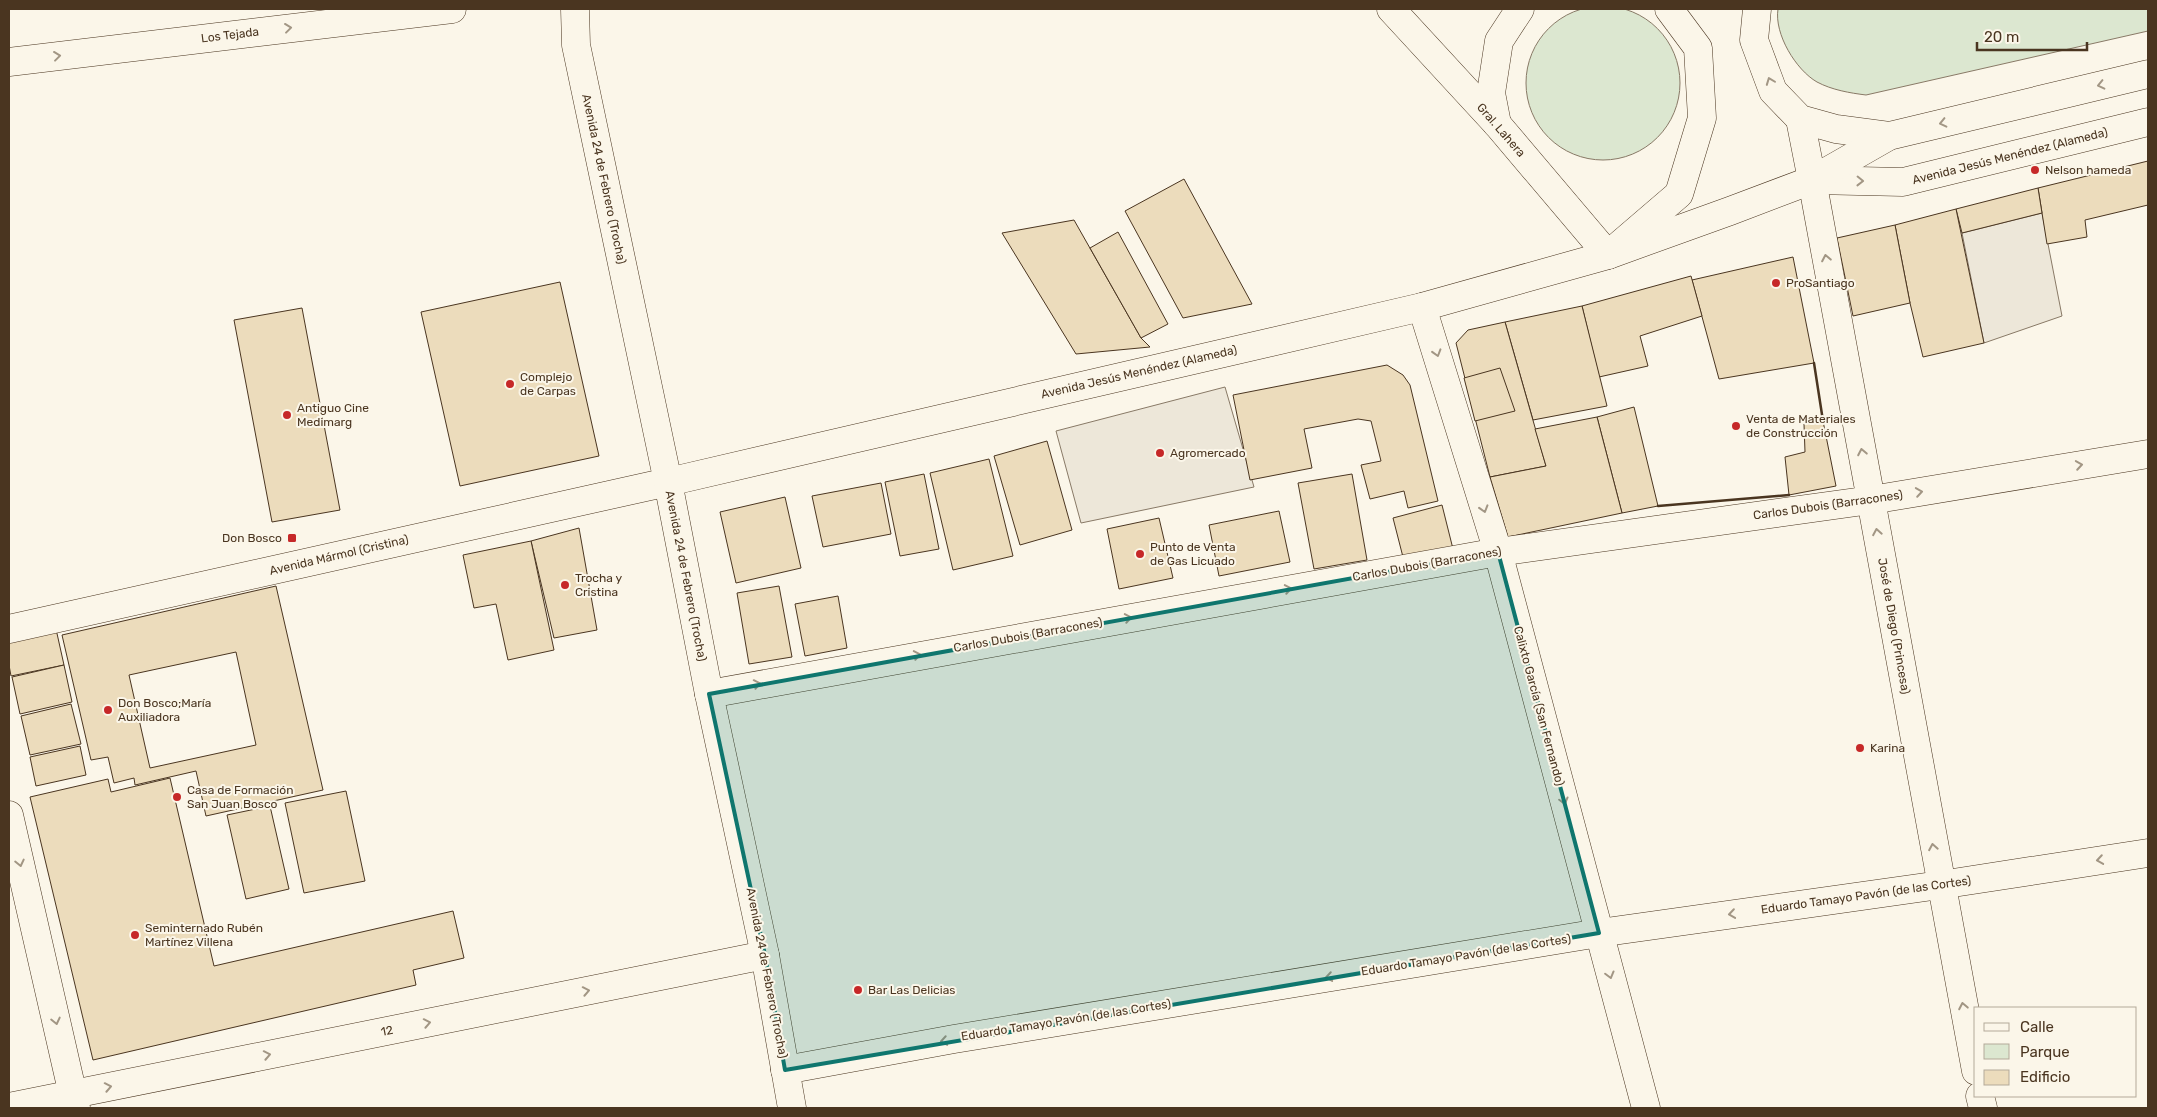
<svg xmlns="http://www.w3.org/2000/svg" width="2157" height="1117" font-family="Rubik,sans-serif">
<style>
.green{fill:#dce7d0;stroke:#887966}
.parking{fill:#ede7d9;stroke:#887966}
.building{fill:#ecdcbc;stroke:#4a3520;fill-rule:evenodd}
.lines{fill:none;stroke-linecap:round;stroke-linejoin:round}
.street-casing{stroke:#4a3520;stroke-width:29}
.secondary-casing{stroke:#4a3520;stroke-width:29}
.primary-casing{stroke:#4a3520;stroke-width:29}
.street{stroke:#fbf6e9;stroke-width:28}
.secondary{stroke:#fbf6e9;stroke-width:28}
.primary{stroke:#fbf6e9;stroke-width:28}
.wall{stroke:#4a3520;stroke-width:2.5}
.oneway{stroke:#a29684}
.marked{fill:#0f766e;fill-opacity:0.2;stroke:#0f766e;stroke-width:4;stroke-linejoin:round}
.poi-dot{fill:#c62828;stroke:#fbf6e9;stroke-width:2}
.labels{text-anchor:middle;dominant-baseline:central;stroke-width:4;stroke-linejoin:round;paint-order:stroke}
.street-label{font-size:12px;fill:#4a3520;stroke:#fbf6e9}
.poi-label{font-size:12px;fill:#4a3520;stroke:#fbf6e9;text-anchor:start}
</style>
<rect width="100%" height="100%" fill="#fbf6e9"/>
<!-- green -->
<g class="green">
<circle cx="1603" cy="83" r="77"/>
<path d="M1778,9h370v22l-282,64c-16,-2 -34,-5 -49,-13 -21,-12 -43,-48 -39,-73z"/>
</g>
<!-- parking -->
<g class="parking">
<path d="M2042,213l20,103 -78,27 -22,-110z"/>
<path d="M1225,387l29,100 -173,36 -25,-92z"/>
</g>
<!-- building -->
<g class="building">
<path d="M2148,161v44l-63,15 2,17 -40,7 -9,-56z"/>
<path d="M1184,179l68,125 -69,14 -58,-107z"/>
<path d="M2038,188l4,25 -80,20 -6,-24z"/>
<path d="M1956,209l28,134 -61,14 -13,-54 -15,-78z"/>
<path d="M1074,220l67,118 9,9 -74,7 -74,-121z"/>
<path d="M1895,225l15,78 -57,13 -16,-78z"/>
<path d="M1118,232l50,92 -27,14 -51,-90z"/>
<path d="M1793,257l21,106 -95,16 -27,-99z"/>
<path d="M1691,276l11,40 -62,20 8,30 -49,11 -17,-71z"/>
<path d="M560,282l39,174 -139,30 -39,-174z"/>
<path d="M1582,306l25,100 -74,14 -28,-98z"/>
<path d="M302,308l38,202 -68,12 -38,-202z"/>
<path d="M1505,322l41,144 -56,11 -34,-134 12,-13z"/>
<path d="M1387,365l16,10 7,10 28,116 -30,7 -4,-17 -34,8 -9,-34 20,-4 -10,-40 -13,-2 -54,10 8,39 -62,12 -17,-85z"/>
<path d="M1500,368l15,43 -40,10 -11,-43z"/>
<path d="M1634,407l24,99 -36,7 -25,-96z"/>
<path d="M1597,417l25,96 -114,24 -18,-60 56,-11 -11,-37z"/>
<path d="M1823,421l13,65 -47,9 -4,-38 20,-5 -1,-28z"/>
<path d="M1047,441l25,89 -52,15 -26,-89z"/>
<path d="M989,459l24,97 -60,14 -23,-97z"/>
<path d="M924,474l15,75 -39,7 -15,-74z"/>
<path d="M1352,474l15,86 -53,9 -16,-86z"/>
<path d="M881,483l10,51 -68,13 -11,-51z"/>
<path d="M785,497l16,71 -65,15 -16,-71z"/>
<path d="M1442,505l11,44 -49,12 -11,-43z"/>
<path d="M1279,511l11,51 -71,14 -10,-51z"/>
<path d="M1159,518l14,60 -54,11 -12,-60z"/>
<path d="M579,528l18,102 -43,8 -23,-97z"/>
<path d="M531,541l23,109 -46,10 -12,-56 -22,4 -11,-53z"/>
<path d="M276,586l47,204 -117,26 -10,-45 -61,14 -1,-7 -20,5 -6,-26 -17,3 -29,-125zM236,652l20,93 -106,23 -21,-93z"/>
<path d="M779,586l13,71 -43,7 -12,-71z"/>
<path d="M838,596l9,52 -42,8 -10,-52z"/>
<path d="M56,629l8,36 -53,11 -2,-11v-26z"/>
<path d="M64,665l8,37 -52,12 -8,-37z"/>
<path d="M71,704l10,40 -51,11 -9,-39z"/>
<path d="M80,746l6,29 -50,11 -6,-29z"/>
<path d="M170,778l44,188 239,-55 11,47 -51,12 3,15 -323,75 -63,-263 78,-18 3,13z"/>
<path d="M346,791l19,90 -61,12 -19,-90z"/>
<path d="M270,806l19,83 -43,10 -19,-84z"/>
</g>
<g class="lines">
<!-- street casing -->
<g class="street-casing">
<g id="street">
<path d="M1757,9l-3,31 19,51 27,28 36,10 53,7"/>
<path d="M1800,119l12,61"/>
<path d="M1497,124l-6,-31 8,-52 21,-32"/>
<path d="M1609,254l70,-60 23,-76 -4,-70 -29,-39"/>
<path d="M1422,307l76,245 148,556"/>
<path d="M785,1070l169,-31 645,-106 341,-48 208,-32"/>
<path d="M1976,1071l-105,-571 277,-46"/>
<path d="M1980,1096l3,12"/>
<path d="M9,1107l756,-152"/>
</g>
</g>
<!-- secondary casing -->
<g class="secondary-casing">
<g id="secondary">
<path d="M1391,9l106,115 111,131"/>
<path d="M9,62l443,-53"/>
<path d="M9,629l659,-147 -92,-437 -1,-36"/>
<path d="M709,694l789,-142 373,-52 -59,-320"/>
<path d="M9,815l67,293"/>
</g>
</g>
<!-- primary casing -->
<g class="primary-casing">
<g id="primary">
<path d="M1813,180l90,2 245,-60"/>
<path d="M792,1108l-27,-153 -56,-261 -41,-212 754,-175 186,-52 122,-44 82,-31 77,-44 259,-62"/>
</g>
</g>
<!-- street -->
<use href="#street" class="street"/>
<!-- secondary -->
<use href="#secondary" class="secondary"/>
<!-- primary -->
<use href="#primary" class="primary"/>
<!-- wall -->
<g class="wall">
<path d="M1814,363l9,58"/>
<path d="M1658,506l131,-11"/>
</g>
</g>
<!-- one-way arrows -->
<defs><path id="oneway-chevron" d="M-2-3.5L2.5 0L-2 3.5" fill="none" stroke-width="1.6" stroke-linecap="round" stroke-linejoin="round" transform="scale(1.25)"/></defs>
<g class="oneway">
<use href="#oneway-chevron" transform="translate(288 28) rotate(-7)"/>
<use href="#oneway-chevron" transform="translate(57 56) rotate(-7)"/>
<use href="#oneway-chevron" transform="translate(1770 81) rotate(-111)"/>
<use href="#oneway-chevron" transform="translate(2101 85) rotate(167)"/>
<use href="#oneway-chevron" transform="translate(1943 123) rotate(167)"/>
<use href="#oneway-chevron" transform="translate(1860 181) rotate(1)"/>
<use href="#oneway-chevron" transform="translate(1826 258) rotate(-101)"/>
<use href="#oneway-chevron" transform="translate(1437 353) rotate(73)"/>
<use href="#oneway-chevron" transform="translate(1862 452) rotate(-101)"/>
<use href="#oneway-chevron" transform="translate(2079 465) rotate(-9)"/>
<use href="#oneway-chevron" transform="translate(1919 492) rotate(-9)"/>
<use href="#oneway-chevron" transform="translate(1484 509) rotate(73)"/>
<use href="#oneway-chevron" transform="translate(1877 532) rotate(-100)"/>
<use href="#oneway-chevron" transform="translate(1288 589) rotate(-10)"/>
<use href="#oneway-chevron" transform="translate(1128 618) rotate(-10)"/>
<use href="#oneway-chevron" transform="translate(917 655) rotate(-10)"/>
<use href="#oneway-chevron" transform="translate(757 684) rotate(-11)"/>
<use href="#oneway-chevron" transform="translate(1564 801) rotate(75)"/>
<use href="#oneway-chevron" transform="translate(1933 847) rotate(-100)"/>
<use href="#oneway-chevron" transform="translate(2100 860) rotate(171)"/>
<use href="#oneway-chevron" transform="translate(20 863) rotate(77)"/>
<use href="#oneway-chevron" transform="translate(1732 914) rotate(172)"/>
<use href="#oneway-chevron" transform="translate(1610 975) rotate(75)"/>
<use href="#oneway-chevron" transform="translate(1329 977) rotate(171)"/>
<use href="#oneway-chevron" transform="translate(586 991) rotate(-11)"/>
<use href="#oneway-chevron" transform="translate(1963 1006) rotate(-101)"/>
<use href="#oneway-chevron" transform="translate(56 1021) rotate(77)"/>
<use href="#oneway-chevron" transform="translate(427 1023) rotate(-11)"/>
<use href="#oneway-chevron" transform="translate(944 1041) rotate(170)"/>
<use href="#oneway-chevron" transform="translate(267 1055) rotate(-11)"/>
<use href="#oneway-chevron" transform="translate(108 1087) rotate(-11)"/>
</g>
<!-- marked area -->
<path class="marked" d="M1498,552l101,381 -814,137 -20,-115 -56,-261z"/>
<!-- markers -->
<g class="poi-dot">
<circle cx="2035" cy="170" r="5"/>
<circle cx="1776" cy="283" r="5"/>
<circle cx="510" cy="384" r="5"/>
<circle cx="287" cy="415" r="5"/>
<circle cx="1736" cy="426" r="5"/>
<circle cx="1160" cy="453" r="5"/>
<rect x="287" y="533" width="10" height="10" rx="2.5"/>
<circle cx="1140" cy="554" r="5"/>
<circle cx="565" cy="585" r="5"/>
<circle cx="108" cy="710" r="5"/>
<circle cx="1860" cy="748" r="5"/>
<circle cx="177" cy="797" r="5"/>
<circle cx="135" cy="935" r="5"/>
<circle cx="858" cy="990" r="5"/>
</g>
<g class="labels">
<!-- street labels -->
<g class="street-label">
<text transform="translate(230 35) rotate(-7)">Los Tejada</text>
<text transform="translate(1501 130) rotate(49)">Gral. Lahera</text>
<text transform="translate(2010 156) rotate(-14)">Avenida Jesús Menéndez (Alameda)</text>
<text transform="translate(604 179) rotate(78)">Avenida 24 de Febrero (Trocha)</text>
<text transform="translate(1139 372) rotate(-13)">Avenida Jesús Menéndez (Alameda)</text>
<text transform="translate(1828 505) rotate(-8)">Carlos Dubois (Barracones)</text>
<text transform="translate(339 555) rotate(-13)">Avenida Mármol (Cristina)</text>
<text transform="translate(1427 564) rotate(-10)">Carlos Dubois (Barracones)</text>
<text transform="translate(686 576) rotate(79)">Avenida 24 de Febrero (Trocha)</text>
<text transform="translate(1894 626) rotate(80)">José de Diego (Princesa)</text>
<text transform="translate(1028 635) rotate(-10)">Carlos Dubois (Barracones)</text>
<text transform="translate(1539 706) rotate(75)">Calixto García (San Fernando)</text>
<text transform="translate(1866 895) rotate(-8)">Eduardo Tamayo Pavón (de las Cortes)</text>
<text transform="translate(1466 955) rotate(-9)">Eduardo Tamayo Pavón (de las Cortes)</text>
<text transform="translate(767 973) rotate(79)">Avenida 24 de Febrero (Trocha)</text>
<text transform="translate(1066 1020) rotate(-9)">Eduardo Tamayo Pavón (de las Cortes)</text>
<text transform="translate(387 1031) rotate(-11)">12</text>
</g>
<!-- poi labels -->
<g class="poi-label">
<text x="2045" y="170">Nelson hameda</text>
<text x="1786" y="283">ProSantiago</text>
<text x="520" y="377">Complejo<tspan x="520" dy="14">de Carpas</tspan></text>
<text x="297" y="408">Antiguo Cine<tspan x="297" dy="14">Medimarg</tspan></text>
<text x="1746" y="419">Venta de Materiales<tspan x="1746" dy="14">de Construcción</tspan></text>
<text x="1170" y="453">Agromercado</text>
<text x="282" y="538" text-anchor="end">Don Bosco</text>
<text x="1150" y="547">Punto de Venta<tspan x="1150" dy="14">de Gas Licuado</tspan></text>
<text x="575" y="578">Trocha y<tspan x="575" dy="14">Cristina</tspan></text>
<text x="118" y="703">Don Bosco;María<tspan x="118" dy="14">Auxiliadora</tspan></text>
<text x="1870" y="748">Karina</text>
<text x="187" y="790">Casa de Formación<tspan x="187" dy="14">San Juan Bosco</tspan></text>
<text x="145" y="928">Seminternado Rubén<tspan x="145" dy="14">Martínez Villena</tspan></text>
<text x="868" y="990">Bar Las Delicias</text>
</g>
</g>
<!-- border -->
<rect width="2157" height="1117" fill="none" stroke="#4a3520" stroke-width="20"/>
<!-- legend -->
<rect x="1974" y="1007" width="162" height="90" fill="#fbf6e9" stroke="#b4a999"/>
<rect x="1984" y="1023" width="25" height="8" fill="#fbf6e9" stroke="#b4a999"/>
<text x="2020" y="1032" font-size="15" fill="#4a3520">Calle</text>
<rect x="1984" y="1044" width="25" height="15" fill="#dce7d0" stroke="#b4a999"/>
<text x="2020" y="1057" font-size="15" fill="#4a3520">Parque</text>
<rect x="1984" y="1070" width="25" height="15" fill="#ecdcbc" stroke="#b4a999"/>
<text x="2020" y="1082" font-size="15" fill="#4a3520">Edificio</text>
<!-- scale -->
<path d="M1977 42v8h110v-8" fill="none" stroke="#4a3520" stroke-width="2.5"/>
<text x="1984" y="42" font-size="15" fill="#4a3520" stroke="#fbf6e9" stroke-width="4" paint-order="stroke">20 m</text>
</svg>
